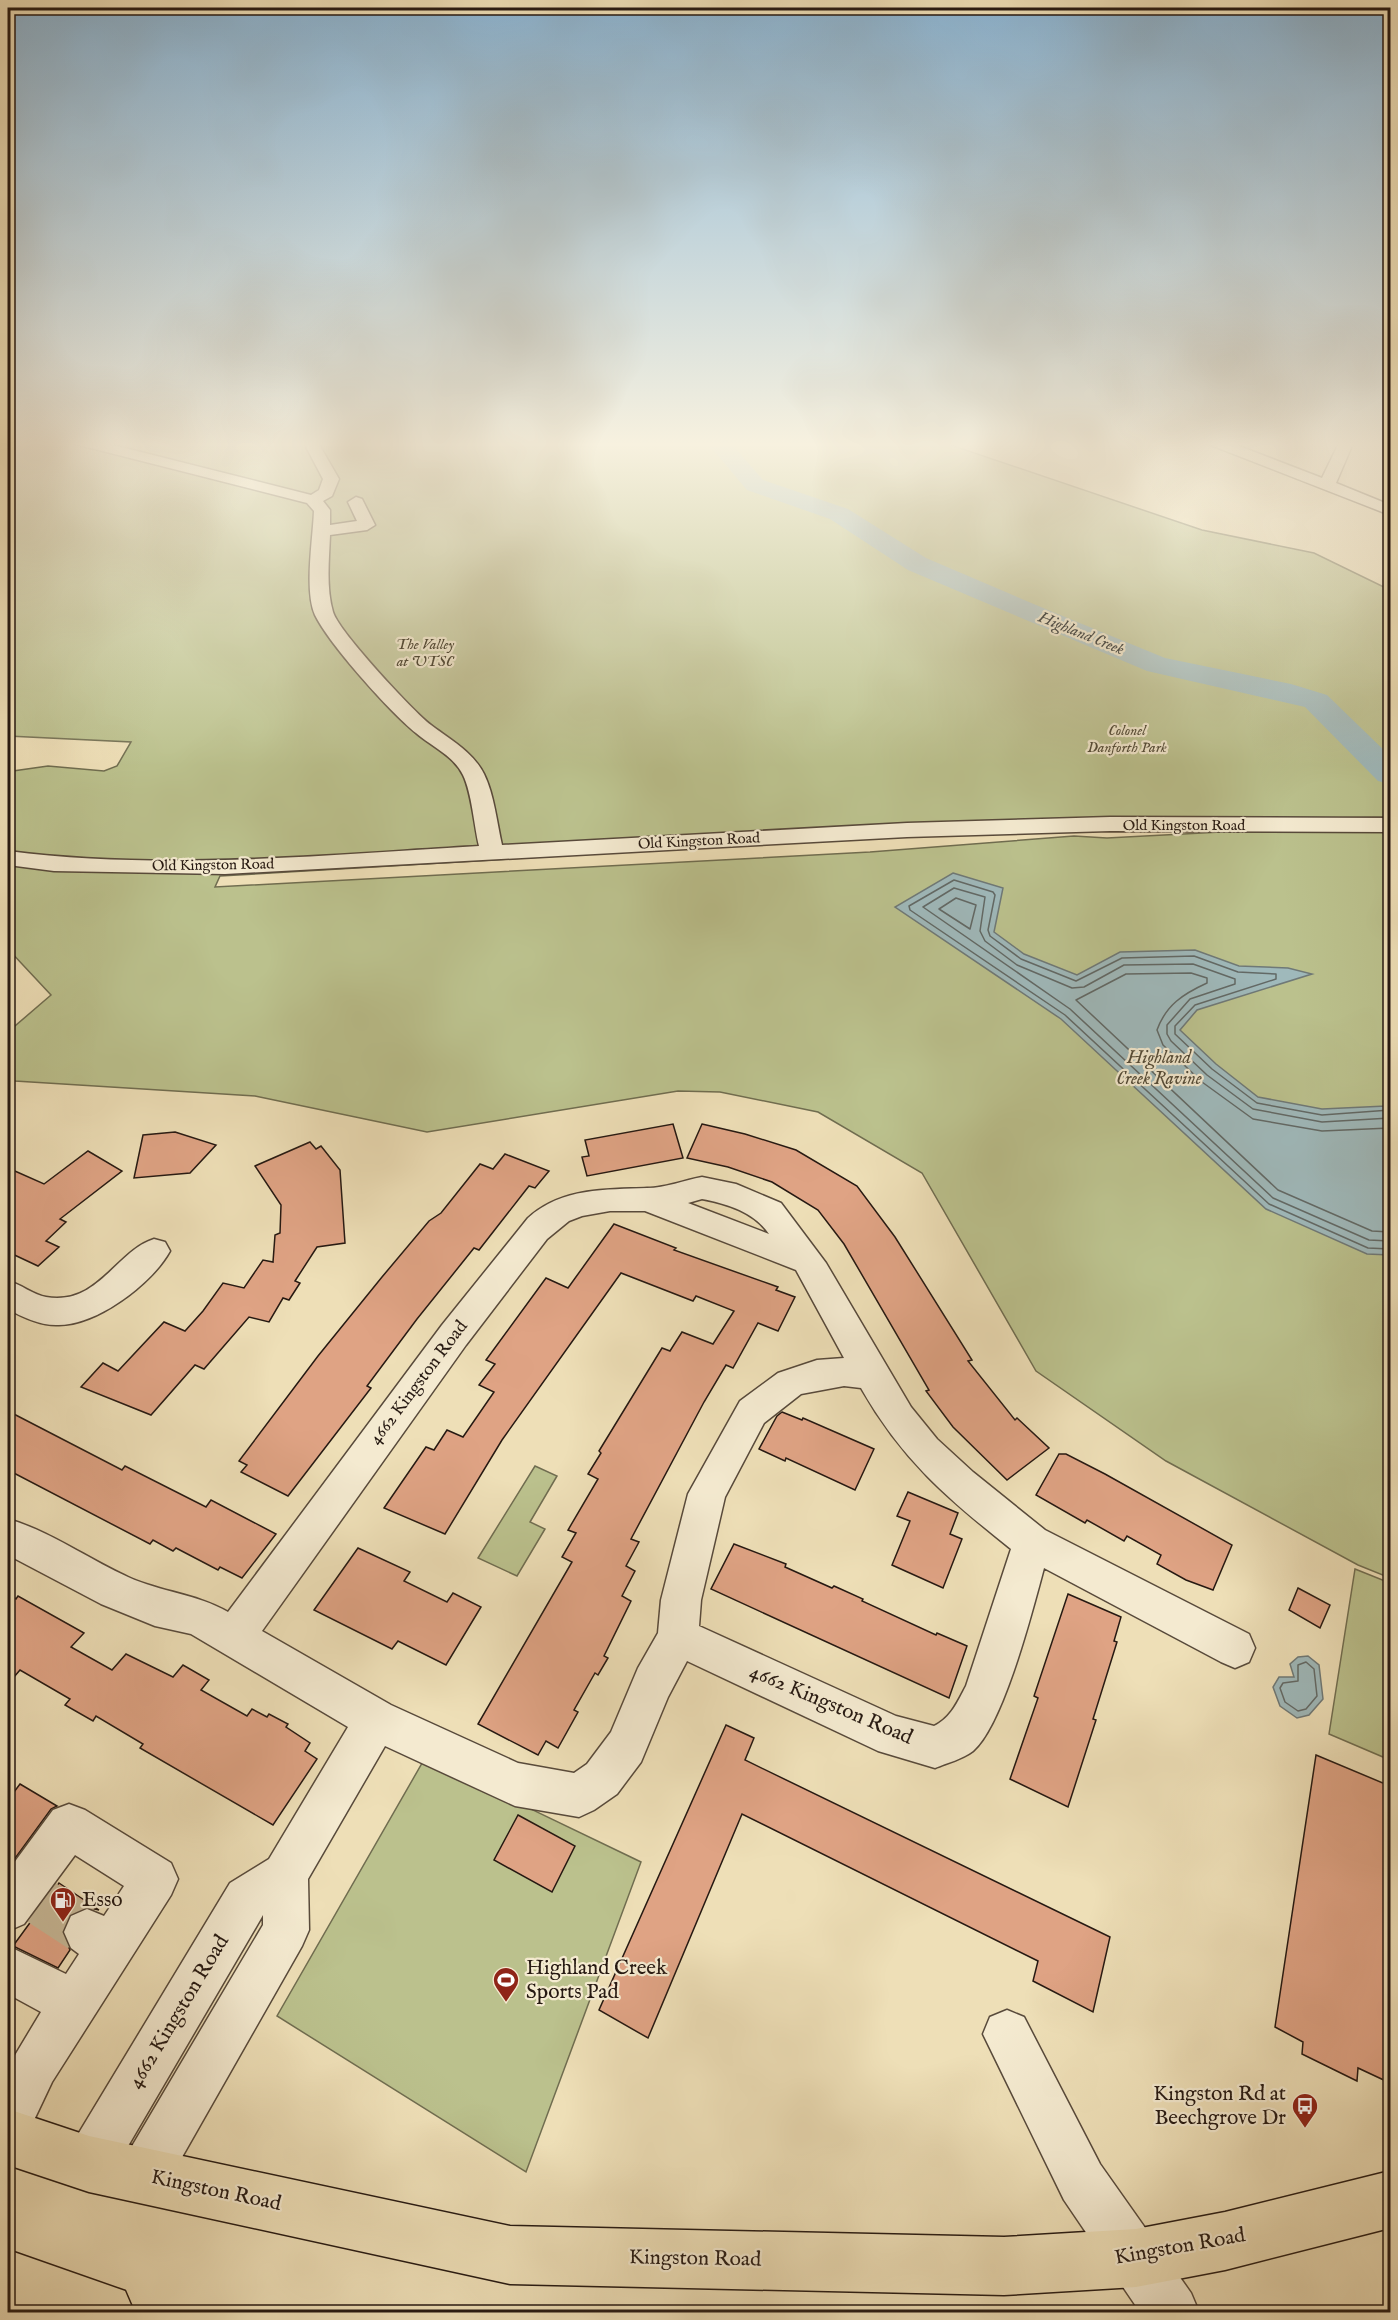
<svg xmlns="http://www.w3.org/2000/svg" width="1398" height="2320" font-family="'IM FELL English',serif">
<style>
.green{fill:#bbc18d;stroke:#706d50;stroke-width:1.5}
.water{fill:#9fb9bb;stroke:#6f7977;stroke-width:1.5}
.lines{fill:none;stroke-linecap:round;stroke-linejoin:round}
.shore{stroke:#626966;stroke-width:1.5}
.river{fill:#9fb9bb;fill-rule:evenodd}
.building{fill:#dfa384;stroke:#261912;stroke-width:1.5}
.minor-tunnel{stroke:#c6b796;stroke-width:48;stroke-dasharray:48 24;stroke-linecap:butt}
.minor-casing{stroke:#584a3b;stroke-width:3}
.major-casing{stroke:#261912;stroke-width:3}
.minor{fill:#f4ead0;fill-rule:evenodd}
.major{fill:#eedfb7;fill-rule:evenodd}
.labels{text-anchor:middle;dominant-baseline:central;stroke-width:4.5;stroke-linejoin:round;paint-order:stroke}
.far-park-label{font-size:15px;font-style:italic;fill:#534b37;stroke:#f4ead0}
.far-street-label{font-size:15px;fill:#261912;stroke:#f4ead0}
.far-water-label{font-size:16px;font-style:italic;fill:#50514d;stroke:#f4ead0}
.park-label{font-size:18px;font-style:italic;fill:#534b37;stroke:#f4ead0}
.street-label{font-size:18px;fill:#261912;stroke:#f4ead0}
.near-street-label{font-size:21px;fill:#261912;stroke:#f4ead0}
.near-poi-label{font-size:21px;fill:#261912;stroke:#f4ead0;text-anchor:start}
</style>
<rect width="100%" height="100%" fill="#eedfb7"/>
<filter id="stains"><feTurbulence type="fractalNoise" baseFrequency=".00333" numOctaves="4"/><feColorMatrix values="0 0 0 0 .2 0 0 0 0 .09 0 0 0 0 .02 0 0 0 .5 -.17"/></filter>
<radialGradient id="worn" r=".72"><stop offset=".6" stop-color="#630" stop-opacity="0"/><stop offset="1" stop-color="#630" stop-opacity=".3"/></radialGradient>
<!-- green -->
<g class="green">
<path d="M8,441h931l263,89 112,23 76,37v227l-219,3 -951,56 -5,11 655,-35 204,-16 33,2 114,-6h169v746l-32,-13 -192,-104 -130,-90 -114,-198 -104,-61 -98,-20 -42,-1 -251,41 -172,-36 -240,-15 -7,-7v-36l2,-3 -2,-3 43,-37 -43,-46v-171l5,-7 35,-5 56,5 13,-5 14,-24 -123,-6z"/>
<path d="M535,1466l22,10 -27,46 15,7 -28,47 -39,-18z"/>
<path d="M1355,1569l35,14v177l-61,-26z"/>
<path d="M425,1758l216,104 -115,310 -249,-156z"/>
</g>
<!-- water -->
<g class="water">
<path d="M953,873l50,15 -9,44 30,22 53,21 43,-23 75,-2 44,16 49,2 24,6 -115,36 -17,20 36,34 42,33 64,12 64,-3 4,-5v154l-23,-1 -101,-45 -205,-190 -166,-112z"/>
<path d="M1308,1656l11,9 4,34 -14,16 -12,3 -17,-12 -7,-19 6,-10h15l-4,-13 8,-7z"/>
</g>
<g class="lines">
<!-- shore -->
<g class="shore">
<path d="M956,898l20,7 -6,24 -31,-20z"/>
<path d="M1390,1110l-68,5 -65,-12 -45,-34 -37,-35v-8l20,-21 81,-26v-5l-38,-2 -44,-16 -72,2 -46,23 -55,-22 -31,-23 -2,-6 7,-35 -2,-3 -39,-12 -45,26 1,4 155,105 204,189 99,44 22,1"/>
<path d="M1390,1118l-68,4 -69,-13 -46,-34 -36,-34 -4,-7v-9l23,-26 45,-15v-5l-42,-15 -69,1 -40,22 -12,1 -55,-23 -32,-24 -5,-10 5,-34 -31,-9 -31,19 147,102 203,189 96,42 21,1"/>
<path d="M1390,1128l-68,3 -69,-12 -51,-37 -39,-37 -6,-15c9,-25 26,-36 50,-47v-5l-16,-5 -65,1 -50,26 202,190 94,41 18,1"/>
<path d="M1306,1662l8,7 3,27 -11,13 -8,2 -13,-9 -5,-14 3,-5 15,-2v-16z"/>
</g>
<!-- river -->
<path class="river" d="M701,441h28l34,39 85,29 78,49 110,47 129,53 126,26 36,11 63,61v28l-12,-3 -73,-74 -158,-36 -239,-101 -78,-51 -83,-29 -33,-39z"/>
</g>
<!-- building -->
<g class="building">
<path d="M673,1124l10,34 -96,18 -5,-19 7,-1 -4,-16z"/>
<path d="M702,1124l43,10 51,16 61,36 38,51 77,123 -4,1 47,59 2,-2 32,30 -42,32 -54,-53 -27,-36 3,-1 -85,-146 -26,-34 -46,-28 -44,-15 -41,-9z"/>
<path d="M175,1132l41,13 -26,28 -56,5 9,-43z"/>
<path d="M310,1142l6,7 5,-3 19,24 5,73 -28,4 -22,34 5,2 -11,17 -6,-2 -14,24 -20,-5 -45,52 -9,-4 -44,50 -70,-28 22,-24 15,8 46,-49 21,9 18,-20 20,-28 21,5 19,-28 10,2 2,-27 5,-2 1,-28 -26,-39z"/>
<path d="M88,1151l34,20 -62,48 6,3 -20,19 13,6 -21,19 -30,-14v-84l36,16z"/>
<path d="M505,1154l44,17 -14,17 -6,-2 -50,64 -5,-2 -57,71 -50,67 4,2 -83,108 -47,-24 6,-7 -8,-4 79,-105 64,-79 47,-56 12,-8 39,-49 13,5z"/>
<path d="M614,1224l62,24 -2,2 104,37 -2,3 19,7 -17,34 -20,-8 -25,45 -7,-3 -22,37 -73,137 8,3 -13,24 9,5 -13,25 9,5 -27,55 4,2 -10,17 -3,-2 -21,37 4,2 -20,36 -12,-7 -8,14 -60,-31 94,-162 -10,-5 14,-24 -8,-3 30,-51 -10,-5 13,-21 -2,-2 63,-103 8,3 12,-19 31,12 21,-33 -38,-15 -3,5 -72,-28 -119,167 -57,94 -61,-26 42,-61 8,3 13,-20 16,7 31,-45 -15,-7 16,-21 -9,-4 60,-82 22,10z"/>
<path d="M8,1411l114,59 3,-4 81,41 5,-7 65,34 -34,44 -22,-11 -2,3 -42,-22 -3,3 -20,-11 -3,4 -142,-74z"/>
<path d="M782,1412l20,8 1,-2 71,31 -19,41 -69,-32 -1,3 -26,-12 18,-33z"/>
<path d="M1059,1454h7l39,20 127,71 -19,45 -27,-10 -29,-16 4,-9 -34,-19 -3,5 -37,-21 -2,3 -49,-28z"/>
<path d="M908,1492l50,21 -8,21 12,5 -19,49 -51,-23 18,-44 -13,-5z"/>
<path d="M734,1544l52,20 -1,3 47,21 2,-2 29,13 -1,2 74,34 1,-2 30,13 -18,52 -238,-109z"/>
<path d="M358,1548l52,24 -6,9 43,21 6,-9 28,14 -35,58 -48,-24 -6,8 -78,-39z"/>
<path d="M1298,1588l32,17 -10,23 -31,-18z"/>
<path d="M8,1594l8,5 2,-3 66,37 -13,14 41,23 14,-16 47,23 10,-12 26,15 -8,10 46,26 5,-7 15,8 2,-3 19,10 -2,3 24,16 -5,8 12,8 -44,66 -133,-77 3,-4 -47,-28 -3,5 -28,-16 5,-6 -50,-29 -12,14z"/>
<path d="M1068,1594l53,23 -7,24 3,1 -24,77 3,1 -28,87 -58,-28 28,-81 -4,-2z"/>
<path d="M726,1725l28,13 -9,22 365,177 -17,75 -60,-31 5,-20 -296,-147 -94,224 -49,-28z"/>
<path d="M1316,1755l74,31v266l-2,30 -30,-14 -1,13 -55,-27 1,-12 -28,-15z"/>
<path d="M20,1784l37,22 -6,3 -43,59v-68z"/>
<path d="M518,1815l57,31 -23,46 -58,-32z"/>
<path d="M59,1883l40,27 -13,-3 -17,8 -7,18 8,17 -12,18 -45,-22z"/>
</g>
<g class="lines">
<!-- minor-tunnel -->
<path class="minor-tunnel" d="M41,1902l46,30"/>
<!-- minor casing -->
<g class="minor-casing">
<g id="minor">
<path d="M73,441h24l214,54 8,-5 4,-11 -20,-38h14l22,38 -7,17 -9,5 7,9v15l27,-4 -9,-19 8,-5 6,2 13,26 -8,5 -37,5c-1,25 -4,53 3,77 6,20 80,99 98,113 20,15 42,27 53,49 10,20 13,49 18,71l405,-22 203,-6 280,1v14l-280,-1 -203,6 -682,37 -171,-3 -46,-6v-14c155,20 315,4 471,-5 -5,-20 -7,-53 -16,-71 -9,-19 -32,-29 -47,-42 -26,-21 -87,-89 -101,-118 -11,-24 -2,-77 -1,-104l-7,-8 -232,-59z"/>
<path d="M1206,441h20l96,37 18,-37h14l-18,42 54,22v10l-182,-71z"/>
<path d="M702,1177l34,7 45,19 45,60 85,144 26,32 36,33 72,58 204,104 6,14 -6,14 -14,6 -14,-6 -177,-94c-11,41 -41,158 -71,183 -10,8 -26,12 -38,17l-57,-17 -191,-90 -19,36 -27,65 -24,32 -23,16 -15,7 -64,-11 -130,-60 -77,133 1,51 -7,16 -141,248 -18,8 -18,-8 -8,-18 8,-18 138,-233v-10l-156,267 -18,8 -18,-8 -8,-18 8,-18 159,-263 39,-24 79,-132 -157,-93 -36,-8 -54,-22 -93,-49v-36c42,12 80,40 120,58 33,15 69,17 100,35l214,-287 86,-107c34,-31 78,-28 119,-30 18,0 38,-8 55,-11zM702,1199c26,5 52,13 67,35l-81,-31zM610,1211h35l151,59 48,88 -27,2 -39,13 -38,28 -52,93 -27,106 -3,33 -20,35 -27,64 -24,32 -13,9 -56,-10 -127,-58 -129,-74 204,-286 81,-106 22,-18 13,-5zM844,1386l17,2c41,72 86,110 150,161l-45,137c-8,15 -15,32 -32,40l-38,-10 -197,-90 2,-26 24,-103 39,-74 37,-29z"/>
<path d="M154,1239l11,3 5,9c-18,33 -75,76 -114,74 -17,0 -34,-8 -48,-16v-28c13,3 25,14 38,16 52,9 70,-46 108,-58z"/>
<path d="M69,1804l16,6 86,53 7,16 -7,16 -119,187 -26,55 -18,7v-77l33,-55 -33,-18v-48l58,28 13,-20 -8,-6 -7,-16 7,-16 16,-7 17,7 20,-30 -49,-31 -51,69 -16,7v-60l45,-61z"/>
<path d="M1007,2010l17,7 76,147 91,129 8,19h-59l-76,-112 -81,-166 7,-17z"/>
</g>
</g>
<!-- major casing -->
<g class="major-casing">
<g id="major">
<path d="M8,2109l81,27 421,90 494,11 132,-8 89,-17 165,-41v57l-165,42 -89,17 -132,8 -494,-11 -421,-92 -81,-27z"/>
<path d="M8,2250l117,41 9,21h-117l-9,-3z"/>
</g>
</g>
<!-- minor -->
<use href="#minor" class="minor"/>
<!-- major -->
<use href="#major" class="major"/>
</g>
<!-- sky -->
<linearGradient id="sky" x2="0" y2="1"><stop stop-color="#8bb6d6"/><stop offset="0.58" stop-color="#f7f1df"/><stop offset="1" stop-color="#f7f1df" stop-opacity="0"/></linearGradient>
<rect width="1398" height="766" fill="url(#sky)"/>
<!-- icons -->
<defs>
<g id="fuel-pin" transform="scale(1.35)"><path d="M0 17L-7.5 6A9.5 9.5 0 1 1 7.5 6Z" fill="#8f2418" stroke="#f4ead0"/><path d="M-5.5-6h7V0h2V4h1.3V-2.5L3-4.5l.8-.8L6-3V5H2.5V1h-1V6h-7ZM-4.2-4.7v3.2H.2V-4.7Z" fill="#fff"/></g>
<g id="stadium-pin" transform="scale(1.35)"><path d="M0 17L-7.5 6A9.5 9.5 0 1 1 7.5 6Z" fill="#8f2418" stroke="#f4ead0"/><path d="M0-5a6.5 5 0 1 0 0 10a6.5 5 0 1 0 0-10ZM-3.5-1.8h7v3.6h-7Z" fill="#fff"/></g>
<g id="bus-pin" transform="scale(1.35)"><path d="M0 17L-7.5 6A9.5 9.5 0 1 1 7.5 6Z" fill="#8f2418" stroke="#f4ead0"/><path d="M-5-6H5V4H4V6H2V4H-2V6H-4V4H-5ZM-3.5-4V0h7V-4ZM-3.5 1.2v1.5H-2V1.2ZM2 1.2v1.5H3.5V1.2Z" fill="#fff"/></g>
</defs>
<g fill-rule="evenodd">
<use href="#fuel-pin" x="63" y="1900"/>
<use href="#stadium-pin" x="506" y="1980"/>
<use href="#bus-pin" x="1305" y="2106"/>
</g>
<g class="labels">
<!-- far-park labels -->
<g class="far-park-label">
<text x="425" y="644">The Valley<tspan x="425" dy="17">at UTSC</tspan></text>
<text x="1127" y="730">Colonel<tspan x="1127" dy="17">Danforth Park</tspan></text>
</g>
<!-- far-street labels -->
<g class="far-street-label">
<text x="1184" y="825">Old Kingston Road</text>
<text transform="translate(699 841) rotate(-3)">Old Kingston Road</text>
<text transform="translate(213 865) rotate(-1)">Old Kingston Road</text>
</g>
<!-- far-water labels -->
<g class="far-water-label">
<text transform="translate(1081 634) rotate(22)">Highland Creek</text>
</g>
<!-- park labels -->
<g class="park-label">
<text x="1159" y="1058">Highland<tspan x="1159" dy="21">Creek Ravine</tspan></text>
</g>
<!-- street labels -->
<g class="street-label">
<text transform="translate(419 1383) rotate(-53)">4662 Kingston Road</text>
</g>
<!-- near-street labels -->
<g class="near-street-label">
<text transform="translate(831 1705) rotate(23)">4662 Kingston Road</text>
<text transform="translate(179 2012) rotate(-59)">4662 Kingston Road</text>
<text transform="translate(216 2191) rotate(12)">Kingston Road</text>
<text transform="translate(1180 2247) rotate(-10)">Kingston Road</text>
<text transform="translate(695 2259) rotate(1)">Kingston Road</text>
</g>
<!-- near-poi labels -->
<g class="near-poi-label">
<text x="82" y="1900">Esso</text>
<text x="526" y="1968">Highland Creek<tspan x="526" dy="24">Sports Pad</tspan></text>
<text x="1286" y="2094" text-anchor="end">Kingston Rd at<tspan x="1286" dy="24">Beechgrove Dr</tspan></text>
</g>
</g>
<!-- margin -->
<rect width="1398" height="2320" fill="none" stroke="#eedfb7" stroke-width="30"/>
<rect x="9" y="9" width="1380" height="2302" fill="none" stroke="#261912" stroke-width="3"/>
<rect x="15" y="15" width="1368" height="2290" fill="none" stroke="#261912" stroke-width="1.5"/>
<rect width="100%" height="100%" filter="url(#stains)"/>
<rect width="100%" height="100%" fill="url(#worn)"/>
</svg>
